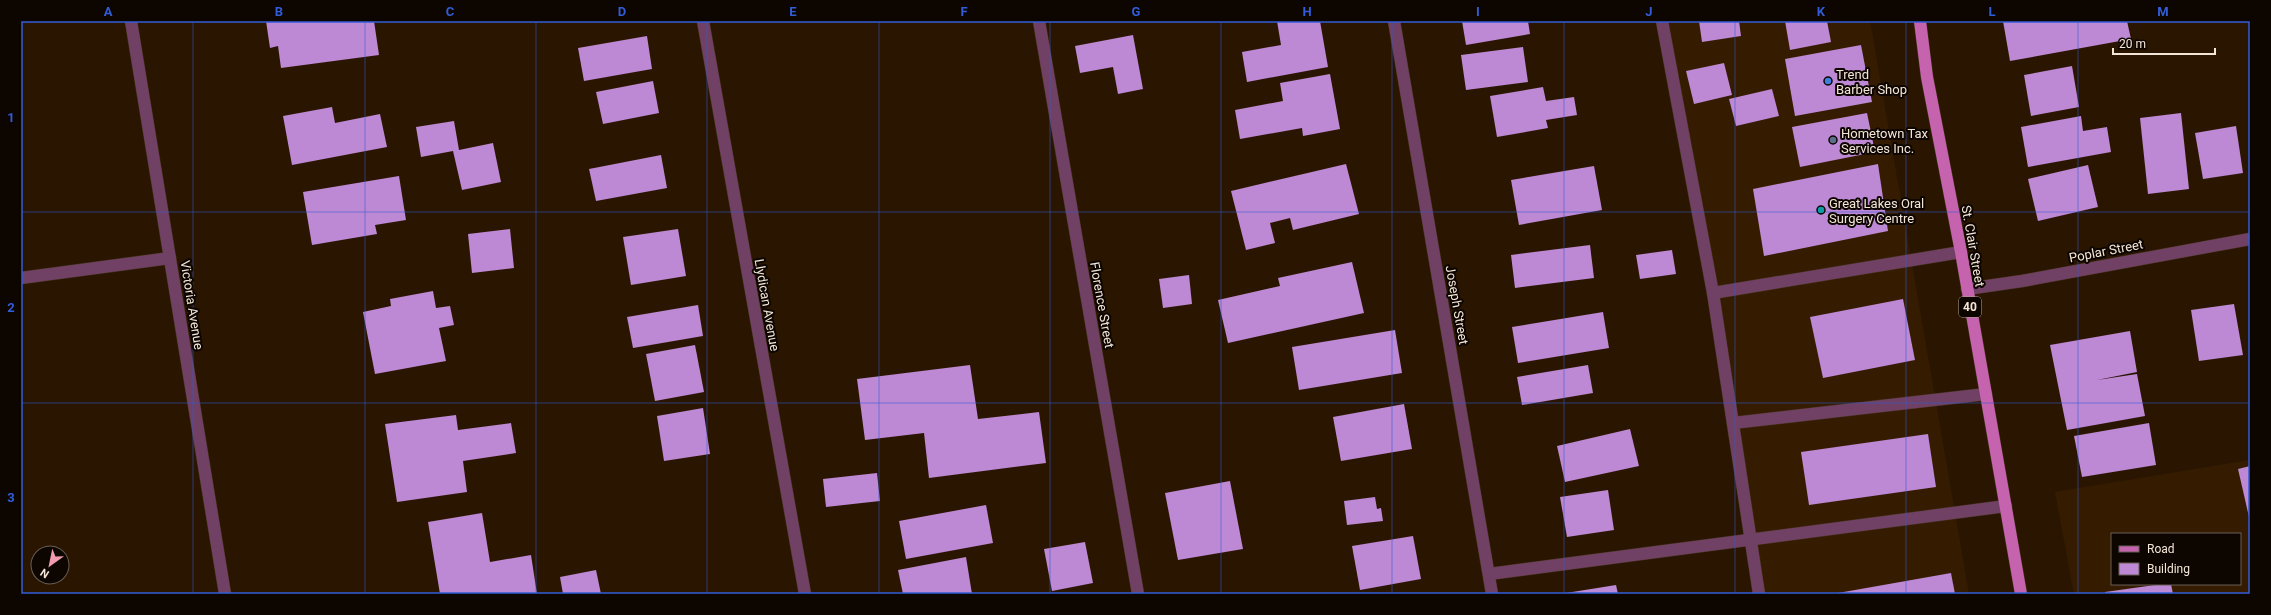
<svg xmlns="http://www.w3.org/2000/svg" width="2271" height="615" font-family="Roboto,sans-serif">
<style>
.built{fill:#351c00;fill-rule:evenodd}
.building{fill:#bd88d4}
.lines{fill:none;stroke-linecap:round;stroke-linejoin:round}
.minor-casing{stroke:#46331e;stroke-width:13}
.major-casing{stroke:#46331e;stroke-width:13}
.minor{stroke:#704164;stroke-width:12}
.major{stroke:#c663ae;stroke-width:12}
.grid{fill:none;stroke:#325dd8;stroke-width:1;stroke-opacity:0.55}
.shop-dot{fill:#3f7fe0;stroke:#0c0500;stroke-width:1.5}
.service-dot{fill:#5c6f8a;stroke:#0c0500;stroke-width:1.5}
.culture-dot{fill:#0f9aa8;stroke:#0c0500;stroke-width:1.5}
.labels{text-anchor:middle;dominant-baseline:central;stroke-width:4;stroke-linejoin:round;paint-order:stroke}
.shield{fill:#0c0500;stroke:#aea296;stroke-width:1}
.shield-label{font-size:12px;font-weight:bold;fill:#f4e6d7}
.poi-label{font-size:13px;fill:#f4e6d7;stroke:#0c0500;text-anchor:start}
.street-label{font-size:13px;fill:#f4e6d7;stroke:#0c0500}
.neatline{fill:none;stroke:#325dd8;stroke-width:1.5}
.grid-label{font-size:13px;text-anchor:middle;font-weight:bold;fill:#325dd8}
</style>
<rect width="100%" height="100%" fill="#2a1600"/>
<!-- built -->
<g class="built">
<path d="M1664,21h206l99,573h-206z"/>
<path d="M2250,460v134h-176l-19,-102zM2112,534h128v50h-128z"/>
</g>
<!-- building -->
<g class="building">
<path d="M266,21h108l5,34 -98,13 -3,-22 -8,2z"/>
<path d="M1277,21h43l8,46 -81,15 -5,-30 39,-7z"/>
<path d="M1462,21h66l2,13 -64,11z"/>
<path d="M1699,21h40l2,15 -39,6z"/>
<path d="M1785,21h42l4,21 -41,8z"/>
<path d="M2003,21h124l4,18 -121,22z"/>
<path d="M1133,35l10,54 -25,5 -5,-27 -33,6 -5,-27z"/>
<path d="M647,36l5,33 -68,12 -6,-33z"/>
<path d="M1861,45l11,57 -77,14 -10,-57z"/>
<path d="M1523,47l5,35 -62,8 -5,-35z"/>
<path d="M1724,63l8,32 -38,9 -8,-33z"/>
<path d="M2072,66l7,41 -48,9 -7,-41z"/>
<path d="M1330,74l10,55 -37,7 -1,-8 -62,11 -5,-29 48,-9 -3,-18z"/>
<path d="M653,81l6,32 -56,11 -7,-32z"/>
<path d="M1543,87l3,14 28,-4 3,18 -31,5 2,8 -51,9 -7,-41z"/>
<path d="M1772,89l7,27 -43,10 -7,-27z"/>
<path d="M332,107l3,16 45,-9 7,33 -95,18 -9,-49z"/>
<path d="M1867,113l8,39 -75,15 -8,-40z"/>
<path d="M2181,113l8,76 -41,5 -8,-76z"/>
<path d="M2081,116l2,15 24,-4 4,25 -83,15 -7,-40z"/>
<path d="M454,121l5,29 34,-7 8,39 -39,8 -9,-39 -32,6 -5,-30z"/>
<path d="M2236,126l7,47 -40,6 -8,-46z"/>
<path d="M661,155l6,33 -71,13 -7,-32z"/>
<path d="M1346,164l13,50 -66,16 -3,-12 -20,5 5,20 -29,7 -15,-59z"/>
<path d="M1878,164l10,67 -124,25 -11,-67z"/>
<path d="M2088,165l10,42 -60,14 -10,-42z"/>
<path d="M1594,166l8,44 -83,15 -8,-45z"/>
<path d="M399,176l7,44 -31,5 2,9 -65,11 -9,-53z"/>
<path d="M510,229l4,39 -42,5 -4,-39z"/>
<path d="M678,229l8,47 -55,9 -8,-48z"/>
<path d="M1590,245l4,33 -79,10 -4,-33z"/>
<path d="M1672,250l4,24 -36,5 -4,-24z"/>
<path d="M1352,262l12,51 -136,30 -10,-43 62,-14 -2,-8z"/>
<path d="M1189,275l3,29 -29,4 -4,-29z"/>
<path d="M433,291l3,17 14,-2 4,19 -15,3 7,33 -71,13 -12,-62 28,-6 -1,-7z"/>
<path d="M1903,299l12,61 -92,18 -13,-61z"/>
<path d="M2234,304l9,51 -44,6 -8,-51z"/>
<path d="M698,305l5,31 -70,12 -6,-31z"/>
<path d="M1603,312l6,36 -91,15 -6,-36z"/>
<path d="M1395,330l7,43 -103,17 -7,-43z"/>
<path d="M2130,331l7,41 -40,8 40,-6 8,42 -78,14 -17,-85z"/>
<path d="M695,345l9,47 -49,9 -9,-47z"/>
<path d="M970,365l8,54 61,-7 7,51 -117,15 -5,-45 -59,7 -8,-61z"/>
<path d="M1588,365l5,28 -71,12 -5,-28z"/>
<path d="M1404,404l8,45 -71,12 -8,-44z"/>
<path d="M703,408l7,46 -46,7 -7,-45z"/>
<path d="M456,415l2,15 53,-7 5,30 -53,8 4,31 -70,10 -12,-78z"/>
<path d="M2149,423l7,42 -74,12 -8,-41z"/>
<path d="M1630,429l9,37 -74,16 -8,-36z"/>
<path d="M1928,434l8,53 -127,18 -8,-53z"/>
<path d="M2250,466v51h-1l-11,-48z"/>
<path d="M877,473l3,28 -54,6 -3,-28z"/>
<path d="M1230,481l13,68 -65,11 -13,-67z"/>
<path d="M1608,490l6,40 -47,7 -7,-40z"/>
<path d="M1375,497l2,12 4,-1 2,13 -36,4 -3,-24z"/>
<path d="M986,505l7,38 -87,16 -7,-38z"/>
<path d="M482,513l8,49 41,-7 6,39h-97l-12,-72z"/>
<path d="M1413,536l8,43 -61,11 -8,-44z"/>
<path d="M1085,542l8,41 -41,8 -8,-42z"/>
<path d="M966,557l6,37h-69l-5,-24z"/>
<path d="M596,570l5,24h-38l-3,-17z"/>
<path d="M1951,573l4,21h-116l-1,-1z"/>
<path d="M2162,584h9l2,10h-68v-2z"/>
<path d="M1616,585l2,9h-52v-1z"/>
</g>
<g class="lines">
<!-- minor casing -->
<g class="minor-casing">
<g id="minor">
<path d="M131,21l94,573"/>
<path d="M703,21l102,573"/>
<path d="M1039,21l99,573"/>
<path d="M1394,21l98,573"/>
<path d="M1662,21l51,272 46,301"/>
<path d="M21,278l149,-20"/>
<path d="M1967,289l55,-8 228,-42"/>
<path d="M1713,293l248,-41"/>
<path d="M1733,423l253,-29"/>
<path d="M1489,574l517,-68"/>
</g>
</g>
<!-- major casing -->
<g class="major-casing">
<path id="major" d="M1920,21l7,56 34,175 60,342"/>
</g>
<!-- minor -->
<use href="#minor" class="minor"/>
<!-- major -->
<use href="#major" class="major"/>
</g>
<!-- grid -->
<path class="grid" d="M193,21v573M365,21v573M536,21v573M707,21v573M879,21v573M1050,21v573M1221,21v573M1392,21v573M1564,21v573M1735,21v573M1906,21v573M2078,21v573M21,212h2229M21,403h2229"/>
<!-- markers -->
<circle class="shop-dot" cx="1828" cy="81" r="4"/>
<circle class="service-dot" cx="1833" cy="140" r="4"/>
<circle class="culture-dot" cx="1821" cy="210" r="4"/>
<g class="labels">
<!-- shield labels -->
<rect class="shield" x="1959" y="297" width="22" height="20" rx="3"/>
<g class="shield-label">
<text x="1970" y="307">40</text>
</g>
<!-- poi labels -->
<g class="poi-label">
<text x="1836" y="74">Trend<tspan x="1836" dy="15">Barber Shop</tspan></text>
<text x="1841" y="133">Hometown Tax<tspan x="1841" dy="15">Services Inc.</tspan></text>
<text x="1829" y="203">Great Lakes Oral<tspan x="1829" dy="15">Surgery Centre</tspan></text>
</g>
<!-- street labels -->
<g class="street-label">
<text transform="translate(1973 246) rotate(80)">St. Clair Street</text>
<text transform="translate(2106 251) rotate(-11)">Poplar Street</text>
<text transform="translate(192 305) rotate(81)">Victoria Avenue</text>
<text transform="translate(767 305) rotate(80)">Llydican Avenue</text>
<text transform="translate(1102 305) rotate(80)">Florence Street</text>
<text transform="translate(1457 305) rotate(80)">Joseph Street</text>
</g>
</g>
<!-- border -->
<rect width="2271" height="615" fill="none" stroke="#0c0500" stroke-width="44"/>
<!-- legend -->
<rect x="2111" y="533" width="130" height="52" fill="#0c0500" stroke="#695f56"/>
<rect x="2119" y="546" width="20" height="6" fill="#c663ae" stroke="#695f56"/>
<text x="2147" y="553" font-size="12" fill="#f4e6d7">Road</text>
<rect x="2119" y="563" width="20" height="12" fill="#bd88d4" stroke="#695f56"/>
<text x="2147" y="573" font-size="12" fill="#f4e6d7">Building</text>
<!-- north arrow -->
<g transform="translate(50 565) rotate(213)"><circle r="19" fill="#0c0500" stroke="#695f56"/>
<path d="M0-3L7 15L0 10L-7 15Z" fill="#f19ab2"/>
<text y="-6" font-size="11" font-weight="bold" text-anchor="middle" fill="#f4e6d7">N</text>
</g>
<!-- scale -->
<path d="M2113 48v6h102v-6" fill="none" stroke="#f4e6d7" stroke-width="2"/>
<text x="2119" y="48" font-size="12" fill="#f4e6d7" stroke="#0c0500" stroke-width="3" paint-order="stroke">20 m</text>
<rect x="22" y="22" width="2227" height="571" class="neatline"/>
<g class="grid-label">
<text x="108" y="16">A</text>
<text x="279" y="16">B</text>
<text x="450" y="16">C</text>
<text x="622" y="16">D</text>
<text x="793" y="16">E</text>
<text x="964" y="16">F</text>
<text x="1136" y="16">G</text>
<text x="1307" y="16">H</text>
<text x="1478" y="16">I</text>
<text x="1649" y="16">J</text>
<text x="1821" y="16">K</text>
<text x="1992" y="16">L</text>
<text x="2163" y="16">M</text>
<text x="11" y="122">1</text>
<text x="11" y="312">2</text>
<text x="11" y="502">3</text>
</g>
</svg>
